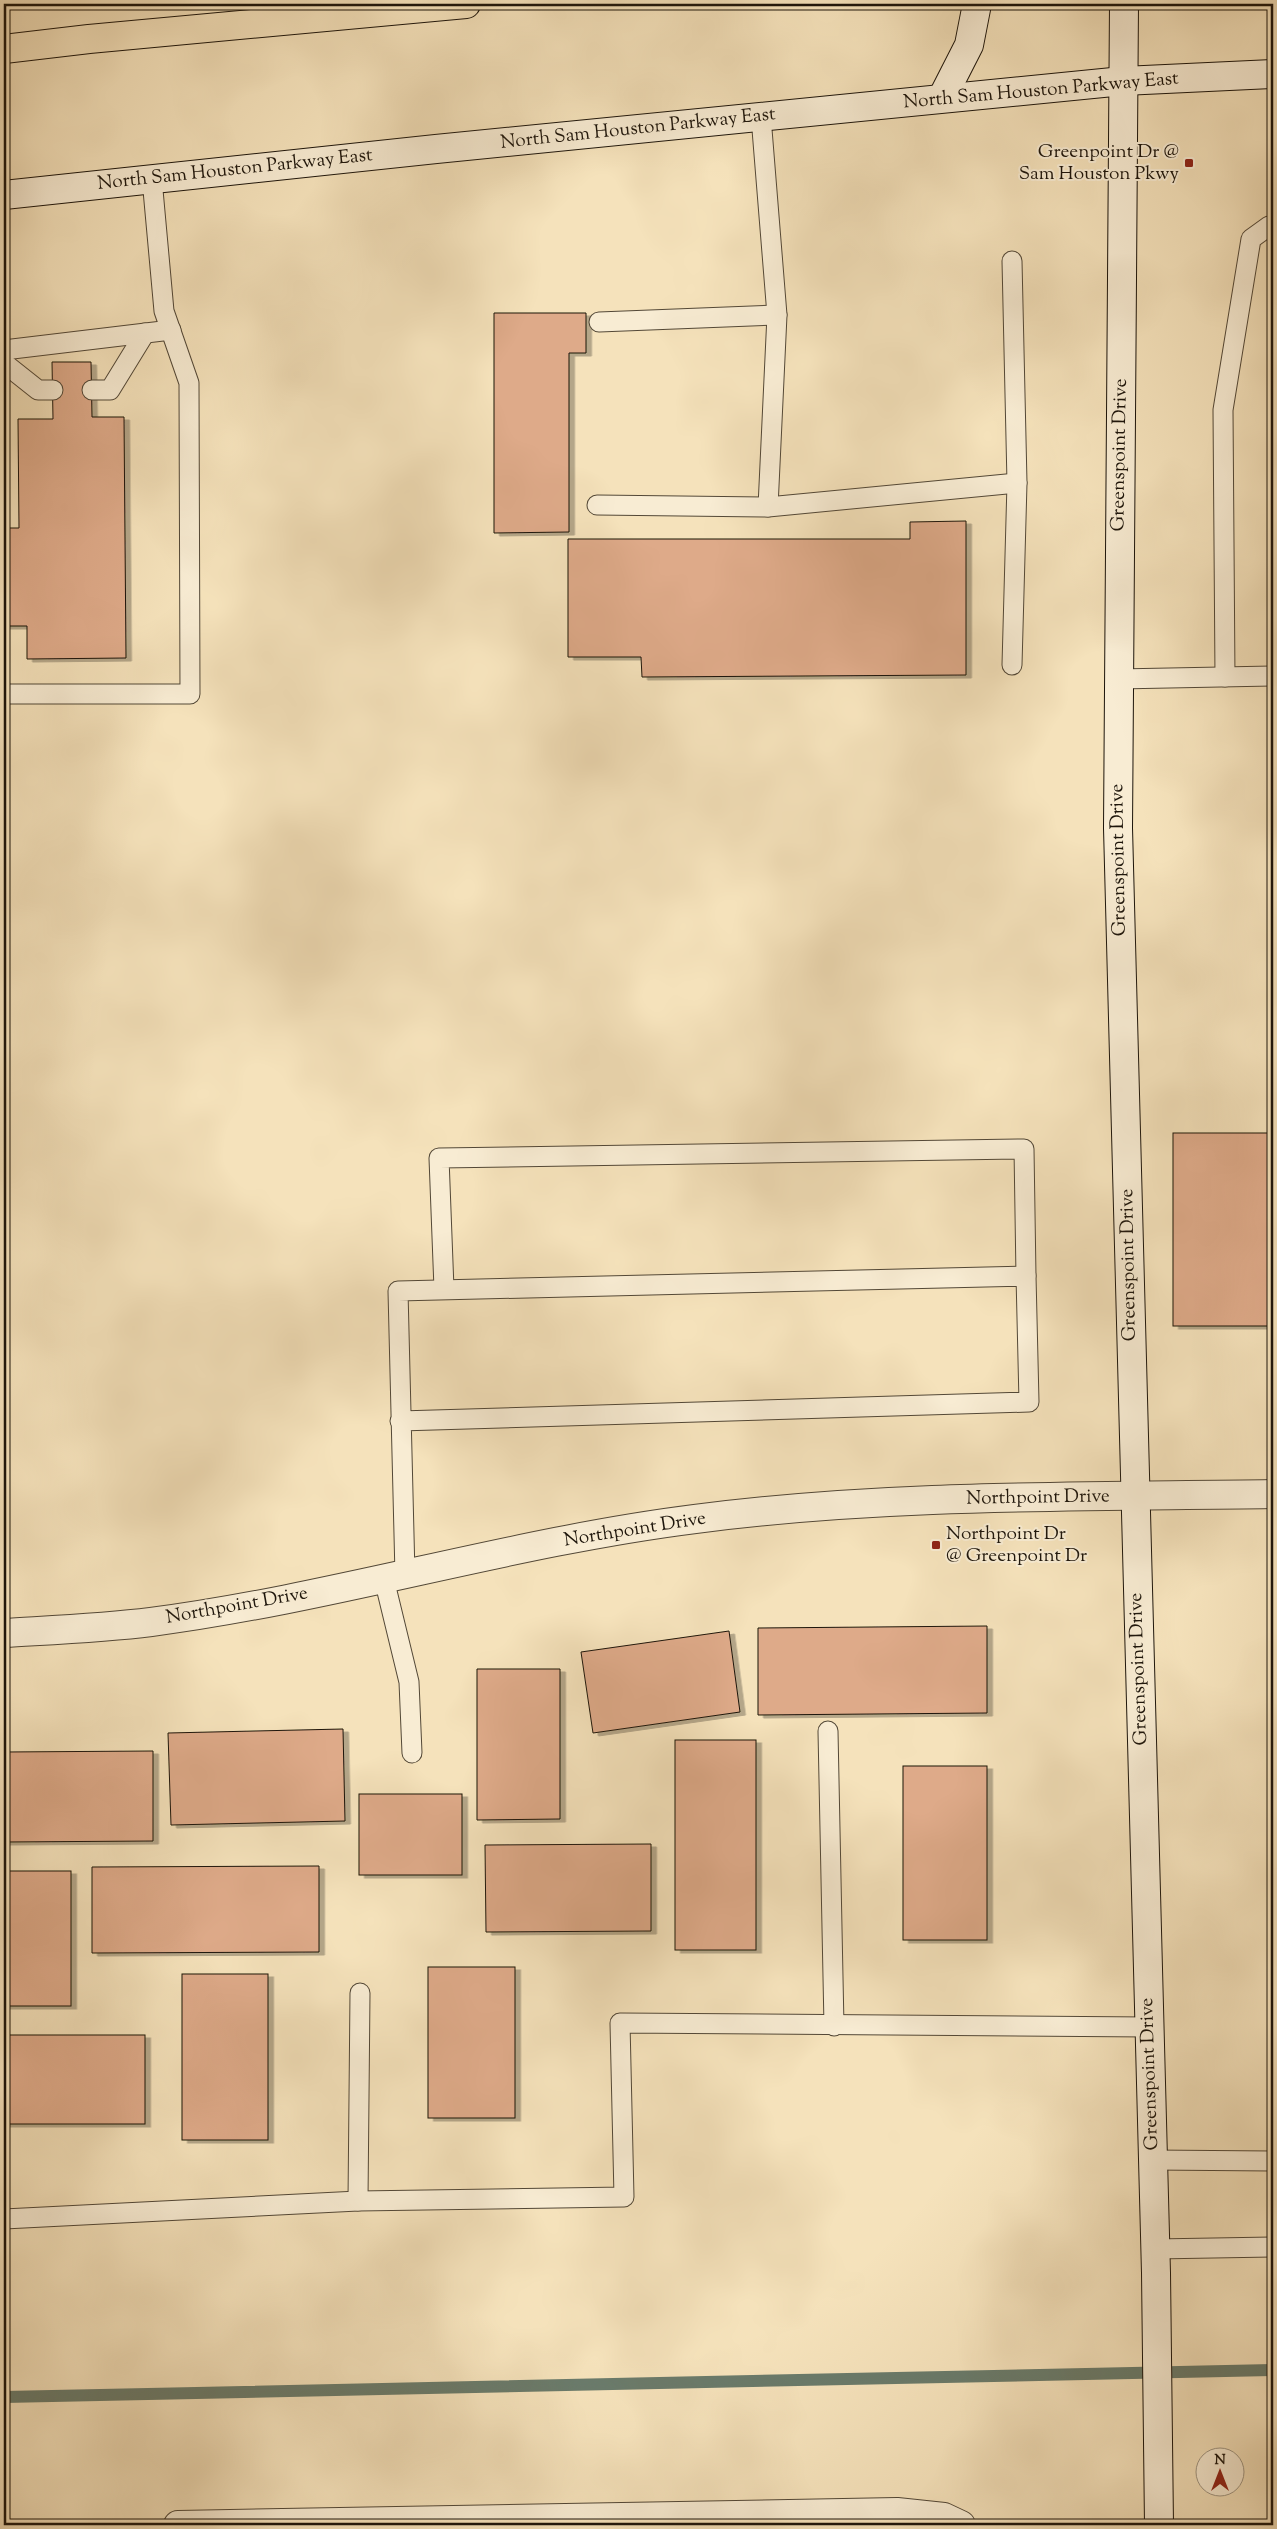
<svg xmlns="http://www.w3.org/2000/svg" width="1277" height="2529" font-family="'Sorts Mill Goudy',serif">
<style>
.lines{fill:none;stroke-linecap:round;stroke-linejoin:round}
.stream{stroke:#6a7b6b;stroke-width:12}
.building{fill:#deaa89;stroke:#1d150b;filter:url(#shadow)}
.lane-casing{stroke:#534837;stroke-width:21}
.street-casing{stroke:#534837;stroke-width:30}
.secondary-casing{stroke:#1d150b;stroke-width:30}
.highway-casing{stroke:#1d150b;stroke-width:30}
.lane{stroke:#f8ecd3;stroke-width:19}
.street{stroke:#f8ecd3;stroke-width:28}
.secondary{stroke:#f8ecd3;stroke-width:28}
.highway{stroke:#f5e2bb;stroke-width:28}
.poi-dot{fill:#8f2418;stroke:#f8ecd3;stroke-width:2}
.labels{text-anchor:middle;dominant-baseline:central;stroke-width:4;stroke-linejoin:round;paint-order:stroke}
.street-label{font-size:19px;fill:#1d150b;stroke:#f8ecd3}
.poi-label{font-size:19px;fill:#1d150b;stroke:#f8ecd3;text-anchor:end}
</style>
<defs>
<filter id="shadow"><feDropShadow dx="5.5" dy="3" stdDeviation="0" flood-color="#0004"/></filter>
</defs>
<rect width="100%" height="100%" fill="#f5e2bb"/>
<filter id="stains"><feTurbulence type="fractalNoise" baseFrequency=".004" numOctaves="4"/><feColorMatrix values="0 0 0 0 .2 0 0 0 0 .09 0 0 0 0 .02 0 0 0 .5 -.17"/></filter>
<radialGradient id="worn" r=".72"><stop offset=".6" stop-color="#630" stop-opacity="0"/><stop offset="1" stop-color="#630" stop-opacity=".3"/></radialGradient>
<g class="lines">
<!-- stream -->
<path class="stream" d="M4,2397l1269,-27"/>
</g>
<!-- building -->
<g class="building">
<path d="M494,313h92v40h-17v179l-75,1z"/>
<path d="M52,362h39l1,55h32l2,241 -99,1v-33h-23v-98h15l-1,-109h35z"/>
<path d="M966,521v154l-324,2 -1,-20h-73v-118h342v-17z"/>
<rect x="1173" y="1133" width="100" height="193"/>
<path d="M987,1626v87l-229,2v-87z"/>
<path d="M729,1631l11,81 -147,21 -12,-81z"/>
<path d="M477,1669h83v150l-83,1z"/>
<path d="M343,1729l2,92 -174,4 -3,-92z"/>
<rect x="675" y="1740" width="81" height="210"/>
<path d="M153,1751v90l-149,1v-90z"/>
<rect x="903" y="1766" width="84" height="174"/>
<rect x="359" y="1794" width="103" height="81"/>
<path d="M651,1844v87l-165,1 -1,-87z"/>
<path d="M319,1866v86l-227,1v-86z"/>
<rect x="4" y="1871" width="67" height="135"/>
<rect x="428" y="1967" width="87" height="151"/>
<rect x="182" y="1974" width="86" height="166"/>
<rect x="4" y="2035" width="141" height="89"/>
</g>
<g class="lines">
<!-- lane casing -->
<g class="lane-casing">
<g id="lane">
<path d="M761,117l16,198 -9,192"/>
<path d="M1012,261l5,222 -5,182"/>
<path d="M599,322l178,-7"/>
<path d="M4,350l167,-20"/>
<path d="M4,363l34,27h15"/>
<path d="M92,390h18l35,-57"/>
<path d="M597,505l171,2 249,-24"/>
<path d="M1225,677l-2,-267 28,-171 18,-13h4"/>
<path d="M1118,679l155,-3"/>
<path d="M4,694h186l-1,-311 -25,-72 -12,-132"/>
<path d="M444,1289l-5,-131 585,-9 2,127"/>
<path d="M400,1421l629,-19 -3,-126 -628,15 7,284"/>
<path d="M384,1579l25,103 3,71"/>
<path d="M828,1731l6,295"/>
<path d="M1152,2160l121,1"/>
<path d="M358,2201l2,-208"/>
<path d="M4,2219l354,-18 266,-4 -4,-174 529,4"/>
<path d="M1155,2249l118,-2"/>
</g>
</g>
<!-- street casing -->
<g class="street-casing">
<g id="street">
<path d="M4,1633c49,-3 99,-5 147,-11 183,-24 361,-80 544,-103 191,-25 386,-22 578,-25"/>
<path d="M178,2525l719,-13 47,5 17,8"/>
</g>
</g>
<!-- secondary casing -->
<g class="secondary-casing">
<g id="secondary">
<path d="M1124,4l-6,824 38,1445 3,252"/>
<path d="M942,98l27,-53 8,-41"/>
<path d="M4,195l432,-46 687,-68 150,-7"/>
</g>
</g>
<!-- highway casing -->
<g class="highway-casing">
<path id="highway" d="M4,49l85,-10 377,-35"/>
</g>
<!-- lane -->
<use href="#lane" class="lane"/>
<!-- street -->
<use href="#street" class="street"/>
<!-- secondary -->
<use href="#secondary" class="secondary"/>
<!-- highway -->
<use href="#highway" class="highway"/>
</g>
<!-- markers -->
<g class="poi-dot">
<rect x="1184" y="158" width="10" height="10" rx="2.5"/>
<rect x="931" y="1540" width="10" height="10" rx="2.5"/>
</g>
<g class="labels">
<!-- street labels -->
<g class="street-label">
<text transform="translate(1041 91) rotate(-5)">North Sam Houston Parkway East</text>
<text transform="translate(638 129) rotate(-6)">North Sam Houston Parkway East</text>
<text transform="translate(235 170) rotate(-6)">North Sam Houston Parkway East</text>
<text transform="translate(1120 455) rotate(-89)">Greenspoint Drive</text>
<text transform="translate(1119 860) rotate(-91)">Greenspoint Drive</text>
<text transform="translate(1129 1265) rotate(-91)">Greenspoint Drive</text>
<text transform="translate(1038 1498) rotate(-1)">Northpoint Drive</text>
<text transform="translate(635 1530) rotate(-9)">Northpoint Drive</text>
<text transform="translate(237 1606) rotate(-10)">Northpoint Drive</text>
<text transform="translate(1139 1669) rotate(-92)">Greenspoint Drive</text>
<text transform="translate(1150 2074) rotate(-92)">Greenspoint Drive</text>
</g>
<!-- poi labels -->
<g class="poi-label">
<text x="1179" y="152">Greenpoint Dr @<tspan x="1179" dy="22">Sam Houston Pkwy</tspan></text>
<text x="946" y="1534" text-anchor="start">Northpoint Dr<tspan x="946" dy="22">@ Greenpoint Dr</tspan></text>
</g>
</g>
<!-- margin -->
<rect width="1277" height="2529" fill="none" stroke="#f5e2bb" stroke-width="20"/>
<rect x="5" y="5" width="1267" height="2519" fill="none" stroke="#1d150b" stroke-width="2.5"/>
<rect x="10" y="10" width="1257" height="2509" fill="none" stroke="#1d150b"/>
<!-- north arrow -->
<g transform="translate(1220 2472)"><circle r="24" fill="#f8ecd3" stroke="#a09683"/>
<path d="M0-4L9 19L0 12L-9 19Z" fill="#8f2418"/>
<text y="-8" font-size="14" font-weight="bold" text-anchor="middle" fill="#1d150b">N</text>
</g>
<rect width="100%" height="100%" filter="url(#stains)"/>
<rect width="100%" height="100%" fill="url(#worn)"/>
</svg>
